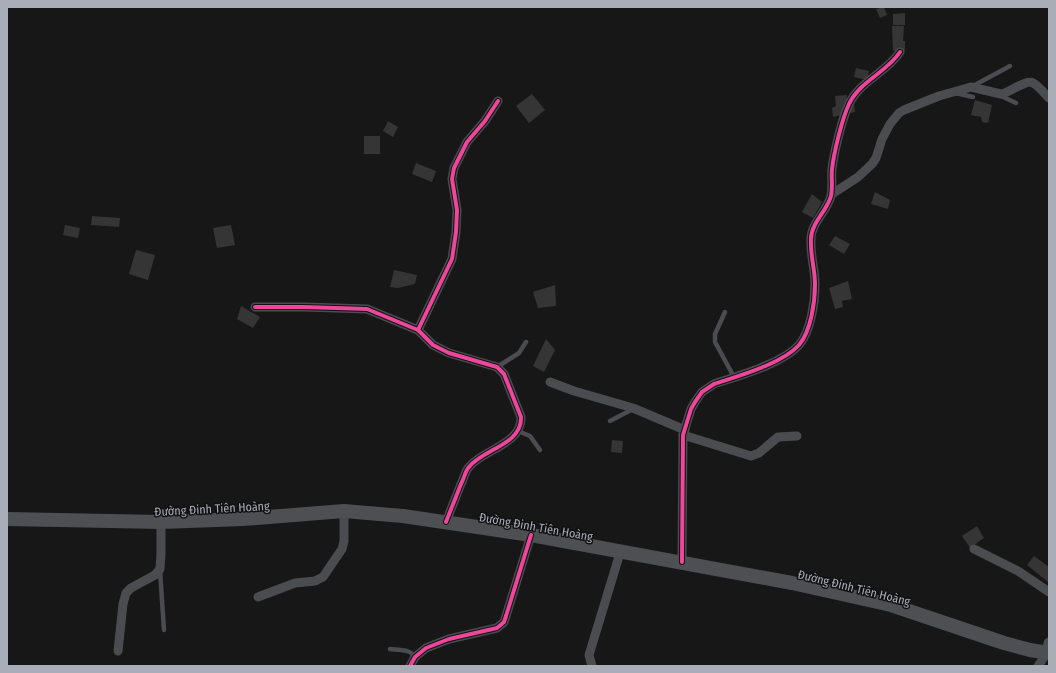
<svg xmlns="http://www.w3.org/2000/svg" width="1056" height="673" font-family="'Fira Sans Condensed',sans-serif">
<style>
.building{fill:#353536}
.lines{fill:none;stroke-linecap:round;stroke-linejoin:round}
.service{stroke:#4b4c50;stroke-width:4.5}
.minor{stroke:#4b4c50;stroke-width:9}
.tertiary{stroke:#4b4c50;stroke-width:11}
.primary{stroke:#4d4f52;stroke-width:14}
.cycleway-casing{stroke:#111113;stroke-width:6}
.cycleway{stroke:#ed469a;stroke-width:4}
.labels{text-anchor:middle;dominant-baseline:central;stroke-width:3;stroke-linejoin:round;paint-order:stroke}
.street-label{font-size:12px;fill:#a8adb8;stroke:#111113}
</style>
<rect width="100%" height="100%" fill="#171717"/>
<!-- building -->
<g class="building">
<path d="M884,7l3,8 -7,3 -4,-9z"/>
<path d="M905,13v12h-12v-11z"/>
<path d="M892,26h12l-1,15h2v10h-12z"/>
<path d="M856,68l13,3 -2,9 -13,-3z"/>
<path d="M532,94l13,16 -16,13 -13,-17z"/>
<path d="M847,95l-1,9 8,-1 1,9 -22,5 -1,-9 4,-2 -1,-10z"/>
<path d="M975,100l17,5 -4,18 -6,-1 -1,-5 -10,-2z"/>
<path d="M388,121l10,6 -5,10 -10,-6z"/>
<rect x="364" y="136" width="16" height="18"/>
<path d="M416,163l20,8 -4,11 -20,-8z"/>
<path d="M875,192l15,8 -2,9 -17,-5z"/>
<path d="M812,194l10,8 -9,16 -11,-6z"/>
<path d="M92,216l28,2 -1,9 -28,-2z"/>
<path d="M65,225l15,3 -2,10 -15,-3z"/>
<path d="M231,225l4,20 -18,3 -4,-20z"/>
<path d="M835,236l15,8 -6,10 -15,-9z"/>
<path d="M136,250l19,5 -7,25 -19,-6z"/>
<path d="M394,270l23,5 -2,9 -17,4 -8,-1z"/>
<path d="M848,281l4,18 -10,2 1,6 -8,2 -6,-21z"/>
<path d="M555,285l1,21 -18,2 -5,-16z"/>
<path d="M241,306l19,11 -7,11 -16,-9z"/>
<path d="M546,339l9,11 -11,22 -11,-6z"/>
<path d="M612,440l11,1 -1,12 -11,-1z"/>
<path d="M977,526l7,12 -14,10 -8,-12z"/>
<path d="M1034,556l15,11 -1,15 -21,-17z"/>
</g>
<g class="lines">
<!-- service -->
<g class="service">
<path d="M973,86l37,-20"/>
<path d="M955,93l18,4"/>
<path d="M999,95l17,8"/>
<path d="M725,312l-10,22v8l19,35"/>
<path d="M497,367l22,-14 7,-11"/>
<path d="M610,421l23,-12"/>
<path d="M518,431l12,5 10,14"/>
<path d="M160,570l4,60"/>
<path d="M390,649c9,1 20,0 25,8"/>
</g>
<!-- minor -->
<g class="minor">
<path d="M832,194l26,-17 14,-13 4,-6 6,-19 8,-15 9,-11 5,-3 35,-14 32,-9 30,7c8,-1 25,-15 32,-11 6,3 11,10 16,15"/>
<path d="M255,307h49l63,2 51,21 15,15 16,8 48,14 7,7 17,43c1,28 -38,32 -52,50 -4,4 -5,12 -8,17 -5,13 -10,25 -15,38"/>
<path d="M418,330l34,-71 4,-27 1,-22 -5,-31 2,-11 13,-26 18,-21 13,-20"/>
<path d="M550,382l24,9 59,17 52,22"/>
<path d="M683,435l68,21 8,-3 19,-16 19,-1"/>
<path d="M974,549l44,22 31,21"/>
<path d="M682,562l1,-127 8,-26 4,-7 7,-10 12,-8c24,-8 68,-20 85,-39 12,-14 16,-43 16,-61 0,-15 -5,-29 -4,-45 0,-16 16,-28 20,-43 2,-9 0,-19 1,-27 2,-17 10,-50 17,-65 11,-23 37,-31 51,-52"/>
<path d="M258,597l37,-14 20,-2 8,-4 19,-28 2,-8v-30"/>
<path d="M118,651l5,-47 3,-11 5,-5 24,-13 5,-6 1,-15v-32"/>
<path d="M410,666l5,-9 11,-9 23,-9 48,-11 7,-6 2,-6 25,-81"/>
<path d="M592,666l-3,-11 31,-102"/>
<path d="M1038,666l9,-13"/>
</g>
<!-- tertiary -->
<path class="tertiary" d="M1047,653l2,-10"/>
<!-- primary -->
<path class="primary" d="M7,519l154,3 82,-3 101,-8 59,5 128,19 261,48 99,22 113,38 26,7 19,3"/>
<!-- cycleway casing -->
<g class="cycleway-casing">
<g id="cycleway">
<path d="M255,307h49l63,2 51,21 15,15 16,8 48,14 7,7 17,43c1,28 -38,32 -52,50 -4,4 -5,12 -8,17 -5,13 -10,25 -15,38"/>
<path d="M418,330l34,-71 4,-27 1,-22 -5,-31 2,-11 13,-26 18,-21 13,-20"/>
<path d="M682,562l1,-127 8,-26 4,-7 7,-10 12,-8c24,-8 68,-20 85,-39 12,-14 16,-43 16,-61 0,-15 -5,-29 -4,-45 0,-16 16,-28 20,-43 2,-9 0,-19 1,-27 2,-17 10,-50 17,-65 11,-23 37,-31 51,-52"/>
<path d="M410,666l5,-9 11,-9 23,-9 48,-11 7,-6 2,-6 25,-81"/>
</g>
</g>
<!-- cycleway -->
<use href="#cycleway" class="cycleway"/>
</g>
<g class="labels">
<!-- street labels -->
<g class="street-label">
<text transform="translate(212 509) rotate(-3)">Đường Đinh Tiên Hoàng</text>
<text transform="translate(536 527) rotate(10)">Đường Đinh Tiên Hoàng</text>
<text transform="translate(854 588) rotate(14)">Đường Đinh Tiên Hoàng</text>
</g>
</g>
<!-- border -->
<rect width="1056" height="673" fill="none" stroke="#a8adb8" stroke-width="16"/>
</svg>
